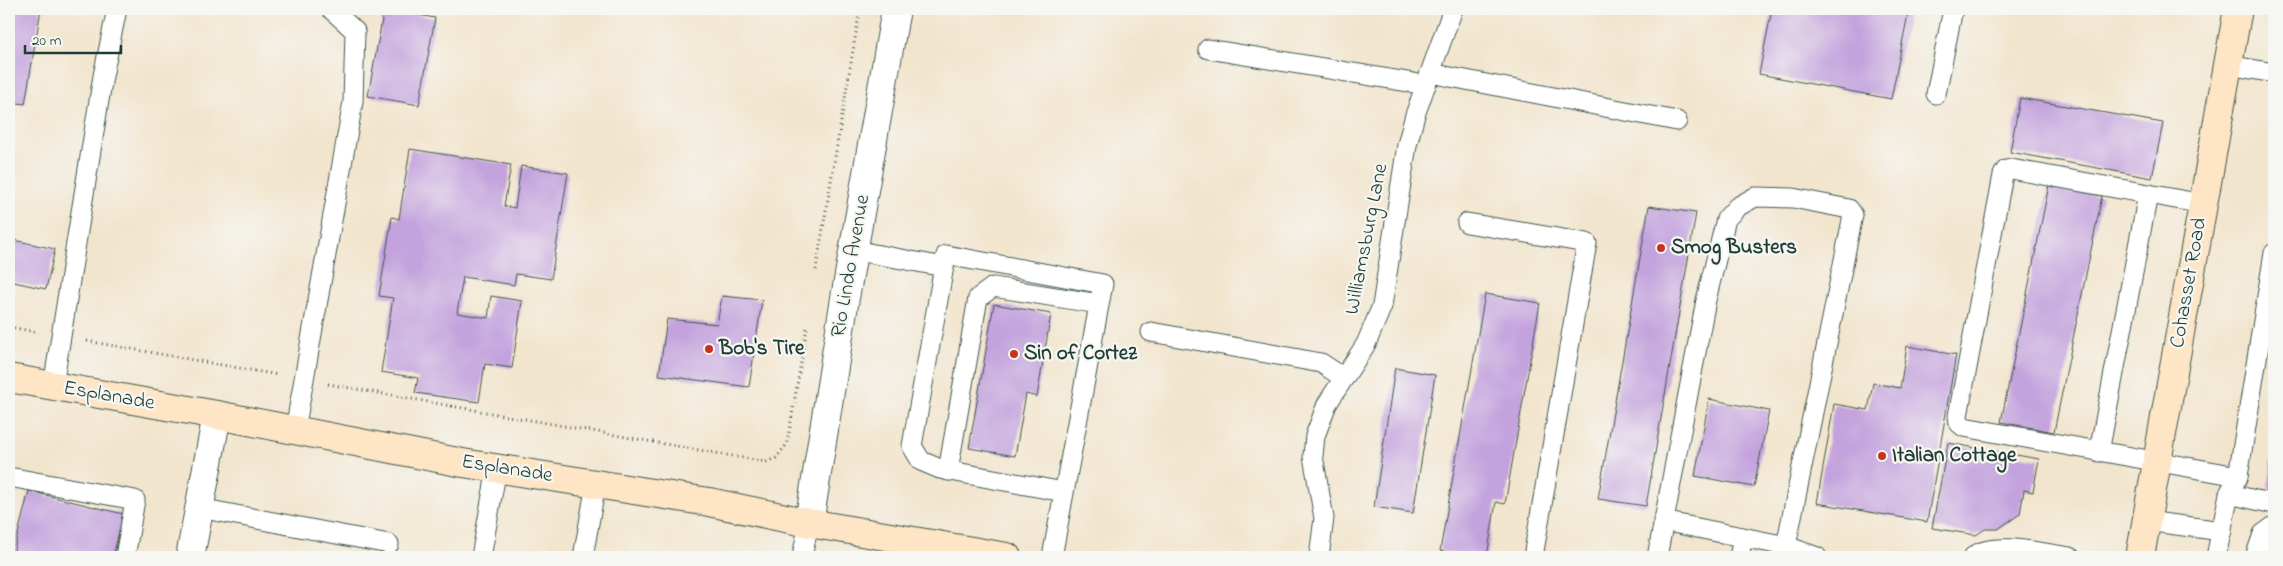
<svg xmlns="http://www.w3.org/2000/svg" width="2283" height="566" font-family="'Indie Flower',sans-serif">
<style>
.building{fill:#c3a2dd}
.lines{fill:none;stroke-linecap:round;stroke-linejoin:round}
.service-casing{stroke:#3f564b;stroke-width:21}
.minor-casing{stroke:#3f564b;stroke-width:30}
.secondary-casing{stroke:#3f564b;stroke-width:30}
.path{stroke:#3f564b;stroke-width:3;stroke-dasharray:1 4;stroke-linecap:butt}
.service{stroke:#fff;stroke-width:19}
.minor{stroke:#fff;stroke-width:28}
.secondary{stroke:#fde5c5;stroke-width:28}
.poi-dot{fill:#c8321e;stroke:#f6f6f2;stroke-width:2}
.labels{text-anchor:middle;dominant-baseline:central;stroke-width:4.5;stroke-linejoin:round;paint-order:stroke}
.street-label{font-size:21px;fill:#1f3d34;stroke:#f6f6f2}
.poi-label{font-size:21px;font-weight:bold;fill:#1f3d34;stroke:#f6f6f2;text-anchor:start}
</style>
<rect width="100%" height="100%" fill="#f6f6f2"/>
<filter id="ink" filterUnits="userSpaceOnUse"><feTurbulence type="fractalNoise" baseFrequency=".02" numOctaves="2"/><feDisplacementMap in="SourceGraphic" scale="10" xChannelSelector="R" yChannelSelector="G"/><feConvolveMatrix kernelMatrix="1 2 1 2 8 2 1 2 1" color-interpolation-filters="sRGB"/></filter>
<filter id="wash" filterUnits="userSpaceOnUse"><feTurbulence type="fractalNoise" baseFrequency=".0096" numOctaves="4" result="noise"/><feDisplacementMap in="SourceGraphic" scale="20" xChannelSelector="R" yChannelSelector="G"/><feGaussianBlur stdDeviation="1.12" result="paint"/><feColorMatrix in="noise" values="0 0 0 0 0 0 0 0 0 0 0 0 0 0 0 0 0 1.4 0 .05"/><feComposite in="paint" operator="in"/></filter>
<g filter="url(#wash)">
<rect width="100%" height="100%" fill="#f2e5ce"/>
<g id="blocks">
<!-- building -->
<g class="building">
<path d="M9,9h32l-16,95 -16,-2z"/>
<path d="M384,9l51,9 -16,87 -51,-9z"/>
<path d="M1772,9h137l-18,90 -132,-25z"/>
<path d="M2020,98l143,25 -11,55 -142,-26z"/>
<path d="M410,149l101,16 -7,41 11,2 6,-42 47,7 -17,106 -35,-5 -2,11 -51,-8 -6,36 31,5 3,-22 31,5 -10,67 -27,-4 -6,38 -64,-9 3,-15 -37,-6 12,-74 -14,-2 13,-79 7,2z"/>
<path d="M2049,185l53,11 -48,236 -53,-10z"/>
<path d="M1649,206l47,7 -50,293 -48,-7z"/>
<path d="M9,239l46,10 -9,40 -37,-8z"/>
<path d="M1485,294l55,9 -35,201 -9,-2 -9,55h-11l-36,-6z"/>
<path d="M722,296l40,4 -13,87 -90,-12 8,-56 50,5z"/>
<path d="M994,304l57,10 -14,83 -11,-3 -11,62 -46,-8z"/>
<path d="M1907,346l49,9 -29,167 -110,-19 17,-99 34,6 5,-27 27,5z"/>
<path d="M1395,368l40,7 -22,138 -39,-6z"/>
<path d="M1709,399l60,12 -15,76 -59,-11z"/>
<path d="M1948,443l91,16 -6,33 -9,-2 -4,24 -22,15h-13l-9,6 -44,-7z"/>
<path d="M2273,453l1,1v34l-6,-1z"/>
<path d="M29,491l94,23 -10,43h-101z"/>
<path d="M2268,545l6,1v11h-8z"/>
<path d="M273,552l24,4v1h-25z"/>
</g>
</g>
</g>
<g filter="url(#ink)">
<use href="#blocks" fill-opacity="0" stroke="#3f564b" stroke-width="1"/>
<g class="lines">
<!-- service casing -->
<g class="service-casing">
<g id="service">
<path d="M1208,49l218,36"/>
<path d="M2228,65l46,8"/>
<path d="M1430,73l247,48"/>
<path d="M1936,94l17,-85"/>
<path d="M2203,204l-192,-35 -5,1 -3,5 -45,241 1,7 5,4 274,49 36,-223"/>
<path d="M1467,223l120,20 -54,314"/>
<path d="M853,250l91,17"/>
<path d="M1151,332l170,31 23,15"/>
<path d="M53,386l50,-310 14,-67"/>
<path d="M295,430l58,-328 2,-71 -24,-22"/>
<path d="M2099,452l49,-258"/>
<path d="M948,471l30,-173 15,-11 106,17"/>
<path d="M9,477l126,23 -10,57"/>
<path d="M2229,494l45,10"/>
<path d="M199,508l190,36"/>
<path d="M1663,521l123,25 31,11"/>
<path d="M2146,521l76,10"/>
<path d="M481,557l16,-89"/>
<path d="M583,557l13,-73"/>
<path d="M802,557l7,-34"/>
<path d="M1052,557l51,-273 -157,-29 -34,191 9,15 19,8 124,23"/>
<path d="M1319,557l5,-39 -11,-62 2,-20 12,-32 39,-60 16,-38 25,-161 8,-30 38,-106"/>
<path d="M1657,557l49,-257 20,-81 11,-12 18,-10 38,1 56,11 4,6 -67,331"/>
<path d="M1739,557l4,-20"/>
<path d="M1973,557c18,-17 73,-3 97,0"/>
<path d="M2216,557l13,-63 9,-18"/>
<path d="M2255,557l8,-23 11,-8"/>
</g>
</g>
<!-- minor casing -->
<g class="minor-casing">
<g id="minor">
<path d="M809,523l36,-225 51,-289"/>
<path d="M190,557l27,-142"/>
</g>
</g>
<!-- secondary casing -->
<g class="secondary-casing">
<g id="secondary">
<path d="M9,378l208,37 246,48 246,39 100,21 198,34"/>
<path d="M2140,557l98,-548"/>
</g>
</g>
<!-- path -->
<g class="path">
<path d="M816,270l44,-261"/>
<path d="M9,327l28,5"/>
<path d="M87,341l191,34"/>
<path d="M328,384l438,78 10,-4 11,-14 20,-117"/>
</g>
<!-- service -->
<use href="#service" class="service"/>
<!-- minor -->
<use href="#minor" class="minor"/>
<!-- secondary -->
<use href="#secondary" class="secondary"/>
</g>
</g>
<!-- markers -->
<g class="poi-dot">
<circle cx="1661" cy="248" r="5"/>
<circle cx="709" cy="349" r="5"/>
<circle cx="1014" cy="354" r="5"/>
<circle cx="1882" cy="456" r="5"/>
</g>
<g class="labels">
<!-- street labels -->
<g class="street-label">
<text transform="translate(1367 239) rotate(-79)">Williamsburg Lane</text>
<text transform="translate(851 266) rotate(-80)">Rio Lindo Avenue</text>
<text transform="translate(2189 283) rotate(-80)">Cohasset Road</text>
<text transform="translate(109 396) rotate(10)">Esplanade</text>
<text transform="translate(507 469) rotate(9)">Esplanade</text>
</g>
<!-- poi labels -->
<g class="poi-label">
<text x="1671" y="248">Smog Busters</text>
<text x="719" y="349">Bob's Tire</text>
<text x="1024" y="354">Sin of Cortez</text>
<text x="1892" y="456">Italian Cottage</text>
</g>
</g>
<!-- margin -->
<rect width="2283" height="566" fill="none" stroke="#f6f6f2" stroke-width="30"/>
<!-- scale -->
<path d="M25 45v8h96v-8" fill="none" stroke="#1f3d34" stroke-width="2.5"/>
<text x="32" y="45" font-size="15" fill="#1f3d34" stroke="#f6f6f2" stroke-width="4" paint-order="stroke">20 m</text>
</svg>
